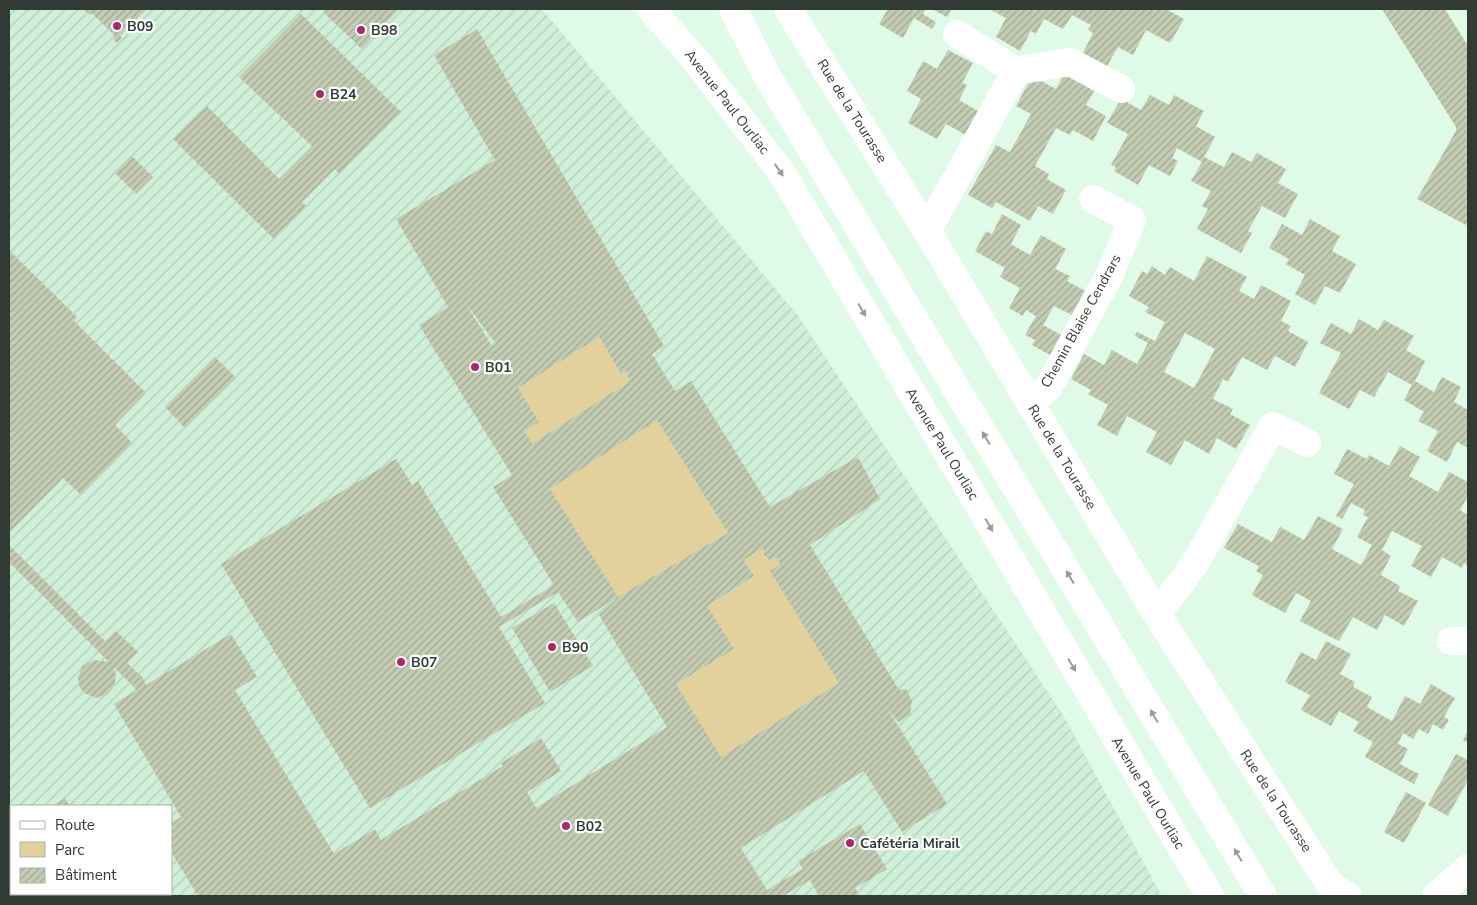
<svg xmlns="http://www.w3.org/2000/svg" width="1477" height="905" font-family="'Nunito Sans',sans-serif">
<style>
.industrial{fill:url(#industrial-furrows);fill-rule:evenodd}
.green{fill:#e2d19d}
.building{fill:url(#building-hatch);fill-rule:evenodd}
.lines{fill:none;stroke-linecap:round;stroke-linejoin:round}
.minor{stroke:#fff;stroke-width:28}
.secondary{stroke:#fff;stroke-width:28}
.oneway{fill:#989d9a}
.poi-dot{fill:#af2668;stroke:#fff;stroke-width:2}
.labels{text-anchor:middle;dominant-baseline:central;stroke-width:4.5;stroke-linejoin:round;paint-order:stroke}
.poi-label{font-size:14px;font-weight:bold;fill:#313b34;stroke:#fff;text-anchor:start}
.street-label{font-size:14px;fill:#313b34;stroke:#fff}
</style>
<defs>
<pattern id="industrial-furrows" width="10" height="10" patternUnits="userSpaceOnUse" patternTransform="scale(1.25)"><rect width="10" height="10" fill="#cfefd9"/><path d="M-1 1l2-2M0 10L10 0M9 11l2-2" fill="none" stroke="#b2cebb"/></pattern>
<pattern id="building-hatch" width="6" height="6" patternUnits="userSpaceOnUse" patternTransform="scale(1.25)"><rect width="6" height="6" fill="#c4cdb3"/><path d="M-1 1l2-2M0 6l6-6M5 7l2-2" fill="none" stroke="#a0a892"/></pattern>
</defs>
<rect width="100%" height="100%" fill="#e0fae8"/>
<!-- industrial -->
<path class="industrial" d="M9,9h533l256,307 265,399 99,181h-1153zM11,806h160v88h-160z"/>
<!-- green -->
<g class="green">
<path d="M599,337l22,37 6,-3 2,11 -97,62 -8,-13 14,-10 -20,-33z"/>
<path d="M657,420l71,113 -110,64 -68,-108z"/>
<path d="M763,548l1,8 5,4 7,-3 4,7 -10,7 69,112 -118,74 -45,-73 57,-35 -26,-43 47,-29 -10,-17z"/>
</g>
<!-- building -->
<g class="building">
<path d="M83,9h64l-27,27 2,2 -5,5 -4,-4 2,-3 -23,-23 -2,2z"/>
<path d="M327,9h72l-37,40 -39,-37z"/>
<path d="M888,9h38l-3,5 13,8 -4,7 -18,-11 -11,20 -24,-14z"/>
<path d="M932,9h20l-5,8z"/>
<path d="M989,9h177l18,10 -14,24 -24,-13 -13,25 -15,-8 -11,19 -24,-13 10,-20 -5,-3 3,-5 -19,-10 -9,14 -19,-10 -8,15 -5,-3 -11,20 -24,-14 10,-19z"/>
<path d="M1382,9h63l23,37v174l-2,5 -49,-26 39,-68v-4z"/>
<path d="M301,14l100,98 -62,62 -4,-5 -33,33 4,4 -33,32 -100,-99 34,-33 72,73 33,-33 -73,-69z"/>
<path d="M477,29l187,317 -12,8 23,37 16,-10 79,126 88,-50 22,42 -70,46 89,145 7,-1 6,12 -2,14 -12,7 -11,-14 60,96 -45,28 -38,-61 -123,77 26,42 36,-21 -5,-8 62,-37 27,45 -32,19 5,8h-13l-1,-1 -3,1h-24l-9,-16 -27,16h-585l-27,-44v-29l10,-6 -67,-113 23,-14 -22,-22 -1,2 2,5 -1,9 -7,10 -12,4 -12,-5 -5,-7 -1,-8 4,-12 12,-6 15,2 -100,-100v-17l96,96 11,-10 22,21 -11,11 16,15 3,7 85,-51 26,43 -22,13 99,164 41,-25 6,11 122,-74 -2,-3 40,-25 20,33 -34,21 9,16 131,-81 -68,-112 19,-18 110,-64 -71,-113 -107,69 68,108 -40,25 -20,-30 -59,35 46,76 -175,105 -149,-244 175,-105 16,26 6,-4 83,136 53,-32 -61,-98 19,-12 -93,-150 29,-18 -52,-88 99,-59 -61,-105zM464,301l32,43 -4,2zM599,337l22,37 6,-3 2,11 -97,62 -8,-13 15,-9 -21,-34zM763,548l1,7 5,5 7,-3 4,7 -10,7 69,112 -118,74 -45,-73 58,-35 -27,-43 47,-30 -10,-16z"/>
<path d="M948,50l25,13 -11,20 5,2 -8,15 19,11 -12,24 -20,-11 -9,15 -29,-16 13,-24 -14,-8 16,-30 14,8z"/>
<path d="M1064,74l30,17 -8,14 20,11 -13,25 -20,-11 -3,5 -14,-7 -21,38 14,8 -2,5 19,11 -13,24 -15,-8 -8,15 -34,-19 -4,6 -24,-13 28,-50 14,7 21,-38 -15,-8 16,-30 24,13z"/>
<path d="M1150,95l19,10 5,-10 30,16 -8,15 19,11 -11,20 20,10 8,-15 19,10 6,-9 29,16 -8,14 20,11 -13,24 -23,-12 -14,25 4,2 -11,20 -44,-24 11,-20 -6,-3 9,-15 -20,-10 11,-19 -25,-14 -5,10 6,3 -8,15 -21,-11 -11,20 -24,-14 2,-4 -5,-2 17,-31 -21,-11 14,-24 20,11z"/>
<path d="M132,156l21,21 -17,17 -21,-21z"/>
<path d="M1002,214l19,11 -10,19 19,11 11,-20 25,14 -11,20 15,7 -3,5 20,11 -13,24 -20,-10 -11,19 20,11 -11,20 -20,-11 3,-5 -10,-5 11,-19 -10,-6 -3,6 -14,-8 11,-20 -20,-11 5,-9 -30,-17 11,-20 6,3z"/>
<path d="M1310,219l30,17 -8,15 24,13 -16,29 -15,-7 -10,19 -20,-11 10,-19 -19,-11 3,-5 -20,-11 13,-24 20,11z"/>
<path d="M9,250l68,67 -3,4 72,72 -31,32 17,18 -51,52 -18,-17 -54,55z"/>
<path d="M1207,256l40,21 -8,14 15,8 7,-14 30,16 -10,20 10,5 -3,5 20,11 -13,25 -20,-11 -8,14 -25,-13 -14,25 -5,-3 -10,20 20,10 -3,5 20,11 -14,24 -19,-11 -8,16 -24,-14 -14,25 -25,-13 11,-20 -30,-16 -10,20 -20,-11 11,-20 -20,-11 3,-4 -20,-11 13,-25 20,11 8,-15 25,14 11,-21 -13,-7 2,-4 18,9 10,-19 -20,-10 4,-5 -20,-11 13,-25 5,3 5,-8 13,9 5,-8 24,14zM1185,333l30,16 -21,39 -30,-16z"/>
<path d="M1359,319l19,11 6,-10 30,16 -8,14 19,11 -10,20 19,11 8,-15 19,10 -7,15 14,8v38l-11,-6 -10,20 -20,-11 11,-20 -20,-10 6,-9 -20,-12 8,-15 -24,-13 -14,25 -14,-7 -11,19 -30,-16 22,-40 -21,-10 11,-20 20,11z"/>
<path d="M215,357l21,21 -51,50 -20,-21z"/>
<path d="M1400,446l20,11 -11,19 29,16 11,-20 19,10v14l-8,14 8,5v51l-4,-3 -2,5 -20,-11 -11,20 -20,-11 11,-20 -30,-15 -10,19 9,6 -10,19 19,11 -2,5 20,10 -14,25 -19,-11 -8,15 -24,-13 -14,24 -39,-20 11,-20 -15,-8 -11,20 -33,-18 11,-20 -7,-4 3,-5 -35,-18 14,-24 34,18 8,-15 24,13 14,-24 25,13 -11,20 29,16 11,-20 -15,-8 11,-20 -5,-2 2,-5 -14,-7 -9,16 -6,-3 18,-32 -20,-10 13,-25 20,10 2,-4 20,11z"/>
<path d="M554,603l39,63 -43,26 -38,-64z"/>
<path d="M1326,641l25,13 -11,20 15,8 -2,5 19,10 -5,10 25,14 13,-25 15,8 11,-20 24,14 -11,19 5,3 -6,10 -10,-6 -5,10 -9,-5 -6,10 -10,-6 -5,11 10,5 -8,15 19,10 -5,10 -49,-27 8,-15 -20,-11 6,-9 -20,-11 -8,15 -30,-16 9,-15 -25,-13 16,-30 15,8z"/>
<path d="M1468,730v13l-5,-3z"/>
<path d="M1456,754l12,6v20l-20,36 -20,-11z"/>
<path d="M1406,792l20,11 -22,40 -20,-11z"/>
<path d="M65,798l5,8h-17z"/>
<path d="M28,894h111l2,2h-111z"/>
</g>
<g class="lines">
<!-- minor -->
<g class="minor">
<path d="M788,9l139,222 229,382 175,273 17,10"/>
<path d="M957,34l59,37 54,-9 51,27"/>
<path d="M927,231l89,-160"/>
<path d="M1030,403l18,-15 63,-116 21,-52 -39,-21"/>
<path d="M1156,613l25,-30 13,-18 79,-139 34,17"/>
<path d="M1451,641h17"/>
<path d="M1436,896l32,-28"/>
</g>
<!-- secondary -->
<g class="secondary">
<path d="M651,9l42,48 89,116 428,723"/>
<path d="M733,9l33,65 497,822"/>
</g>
</g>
<!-- one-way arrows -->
<defs><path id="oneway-solid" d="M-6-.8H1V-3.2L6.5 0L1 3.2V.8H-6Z" transform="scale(1.25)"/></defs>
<g class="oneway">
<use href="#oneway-solid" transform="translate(779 170) rotate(55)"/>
<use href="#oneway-solid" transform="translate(862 310) rotate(59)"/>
<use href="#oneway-solid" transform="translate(986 438) rotate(-121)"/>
<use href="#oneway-solid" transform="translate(989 525) rotate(59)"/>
<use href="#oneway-solid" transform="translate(1070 577) rotate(-121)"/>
<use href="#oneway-solid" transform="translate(1072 665) rotate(59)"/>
<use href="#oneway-solid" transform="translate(1154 716) rotate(-121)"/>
<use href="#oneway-solid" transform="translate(1238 855) rotate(-121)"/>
</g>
<!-- markers -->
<g class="poi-dot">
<circle cx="117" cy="26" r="5"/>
<circle cx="361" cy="30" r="5"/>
<circle cx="320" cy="94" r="5"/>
<circle cx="475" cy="367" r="5"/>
<circle cx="552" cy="647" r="5"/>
<circle cx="401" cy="662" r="5"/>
<circle cx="566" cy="826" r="5"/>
<circle cx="850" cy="843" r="5"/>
</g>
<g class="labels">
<!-- poi labels -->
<g class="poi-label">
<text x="127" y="26">B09</text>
<text x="371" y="30">B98</text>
<text x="330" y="94">B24</text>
<text x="485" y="367">B01</text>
<text x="562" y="647">B90</text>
<text x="411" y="662">B07</text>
<text x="576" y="826">B02</text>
<text x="860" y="843">Cafétéria Mirail</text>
</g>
<!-- street labels -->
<g class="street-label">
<text transform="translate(727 102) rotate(52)">Avenue Paul Ourliac</text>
<text transform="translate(852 111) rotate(58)">Rue de la Tourasse</text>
<text transform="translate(1081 321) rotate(-61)">Chemin Blaise Cendrars</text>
<text transform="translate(942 444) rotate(59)">Avenue Paul Ourliac</text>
<text transform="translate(1062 457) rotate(59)">Rue de la Tourasse</text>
<text transform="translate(1148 793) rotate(59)">Avenue Paul Ourliac</text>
<text transform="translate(1276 801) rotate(57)">Rue de la Tourasse</text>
</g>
</g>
<!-- border -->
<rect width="1477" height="905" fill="none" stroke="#313b34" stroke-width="20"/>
<!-- legend -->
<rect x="10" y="805" width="162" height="90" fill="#ffffff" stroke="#adb1ae"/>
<rect x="20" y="821" width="25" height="8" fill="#ffffff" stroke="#adb1ae"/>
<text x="55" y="830" font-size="15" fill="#313b34">Route</text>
<rect x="20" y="842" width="25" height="15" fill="#e2d19d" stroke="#adb1ae"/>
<text x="55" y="855" font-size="15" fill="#313b34">Parc</text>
<rect x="20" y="868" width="25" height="15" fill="url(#building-hatch)" stroke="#adb1ae"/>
<text x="55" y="880" font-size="15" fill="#313b34">Bâtiment</text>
</svg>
